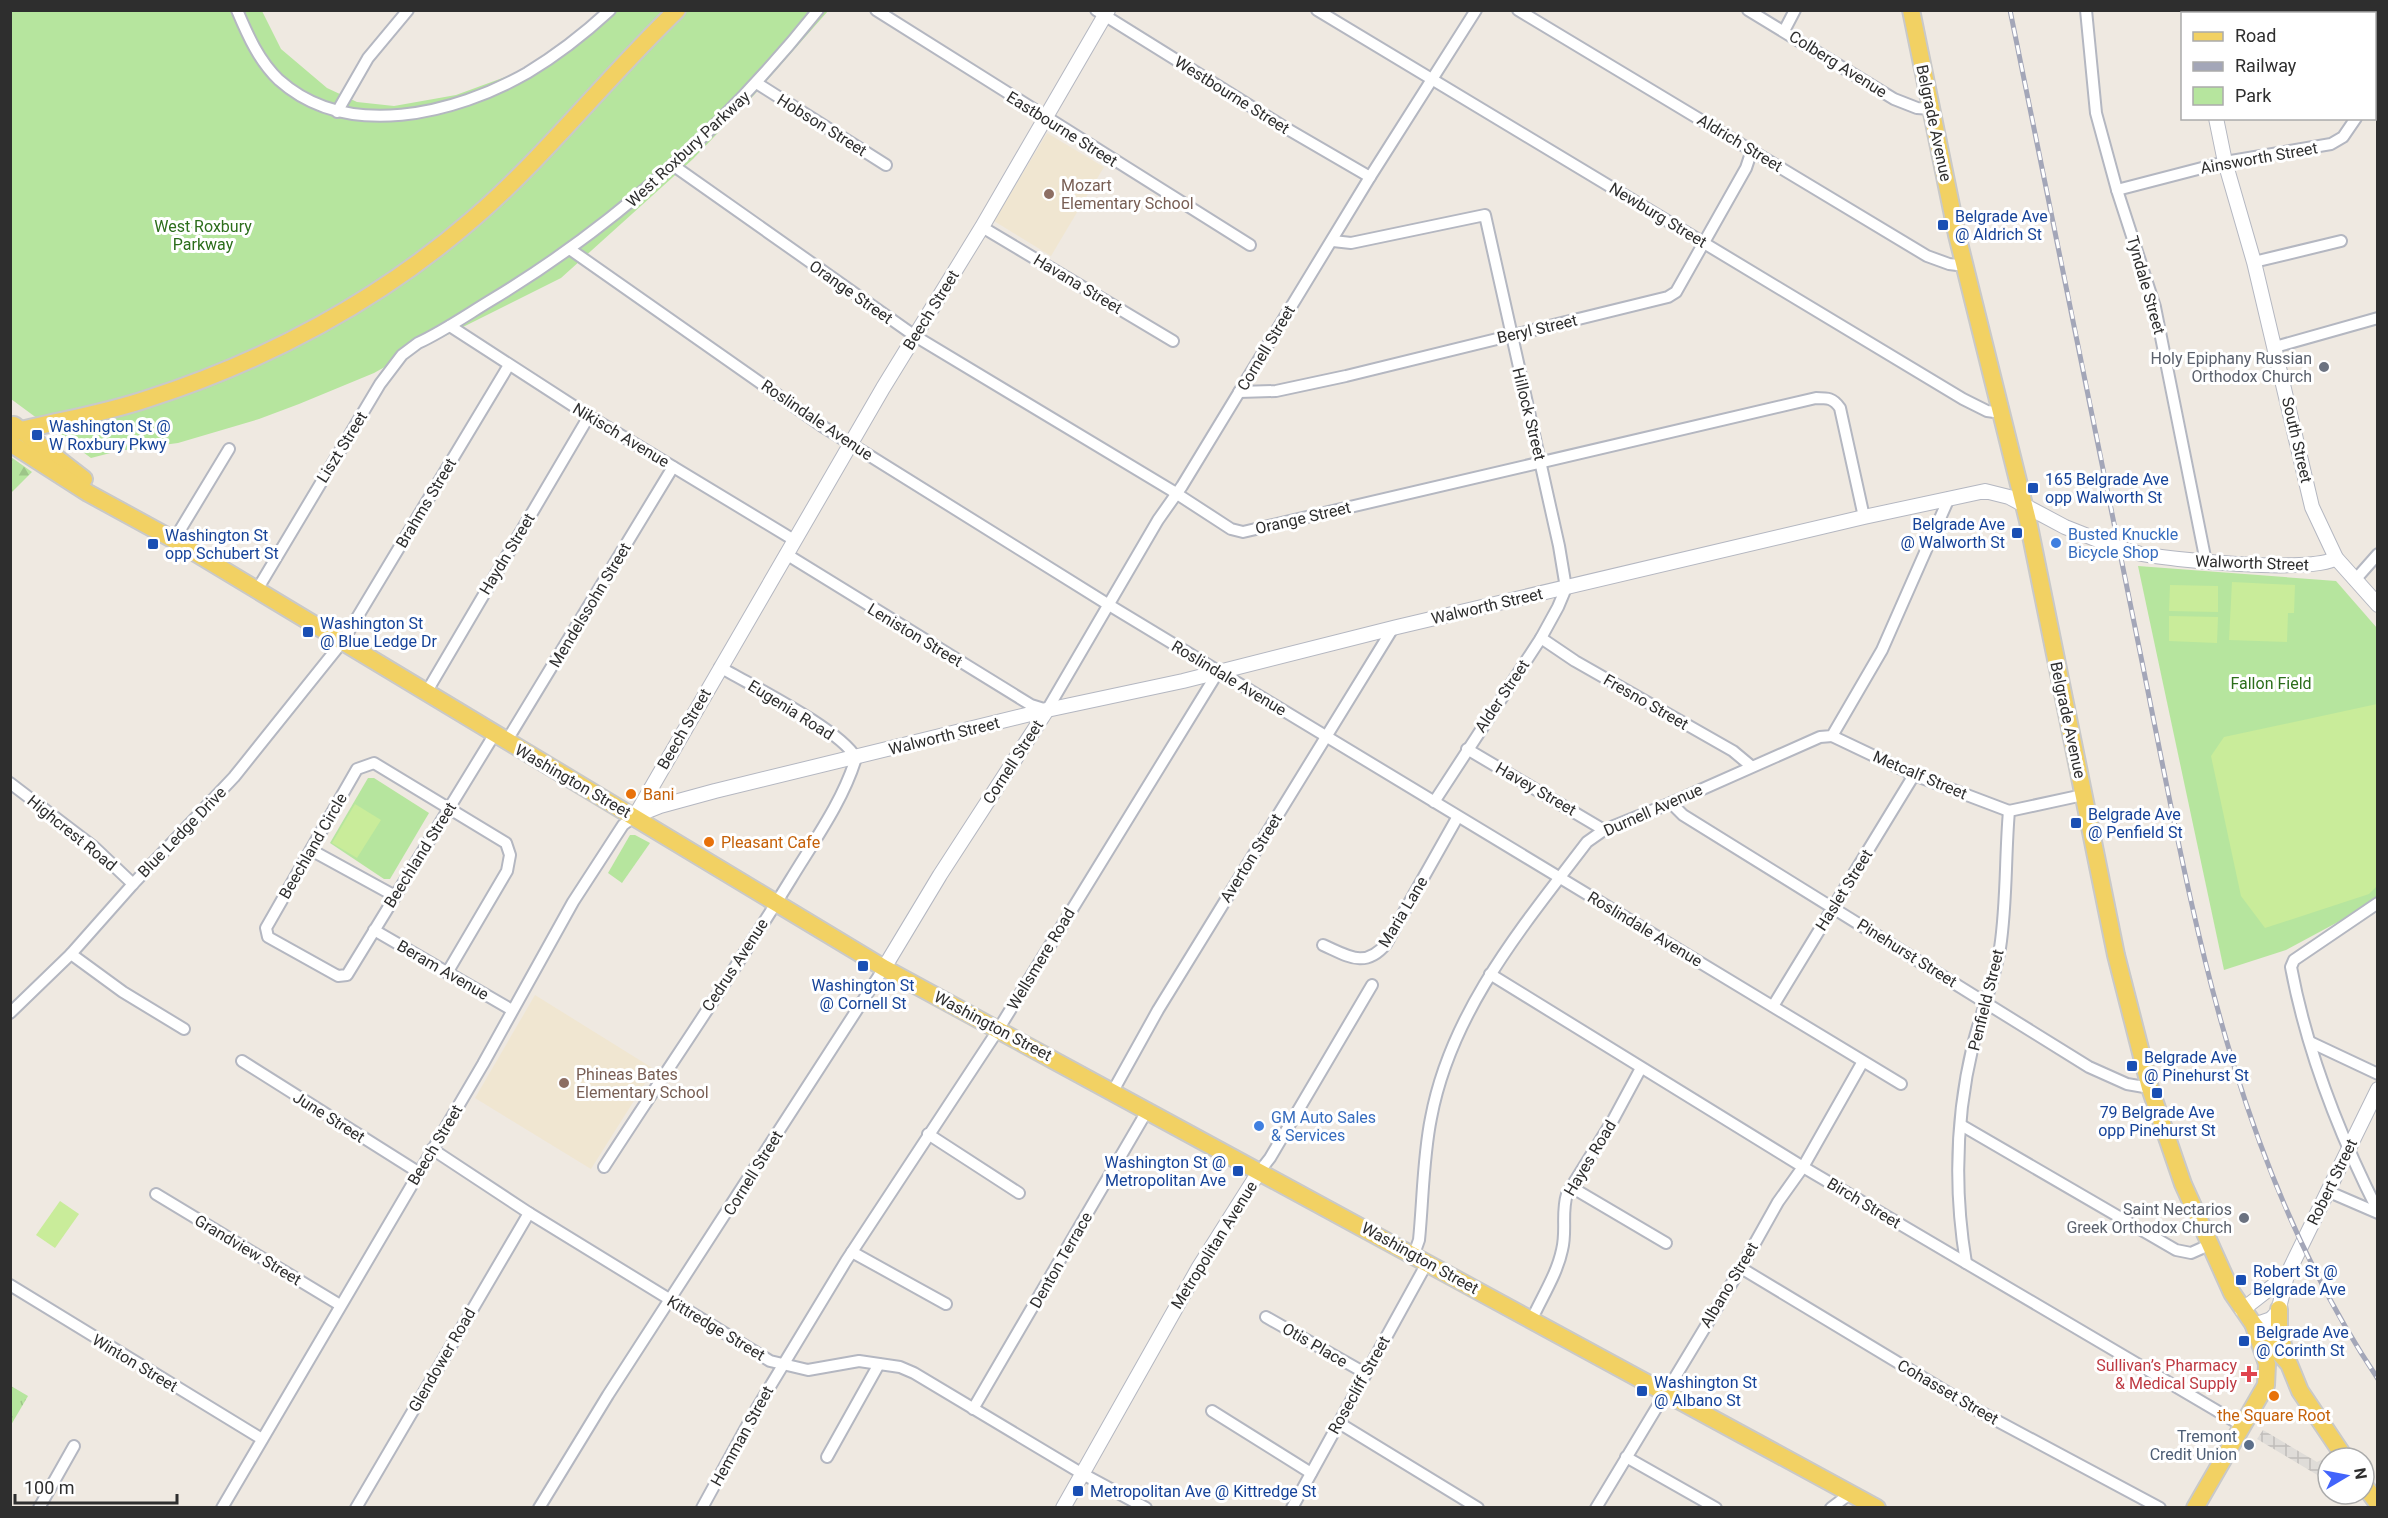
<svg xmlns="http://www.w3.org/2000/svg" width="2388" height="1518" font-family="Roboto,sans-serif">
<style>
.education{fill:#f0e6d1}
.grass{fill:url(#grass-tufts)}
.forest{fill:url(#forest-firs)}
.park{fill:#b6e59e}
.pitch{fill:#c9ec9a}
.plaza{fill:url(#plaza-grid)}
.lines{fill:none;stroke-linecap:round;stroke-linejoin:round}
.street-casing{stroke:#b4b7c1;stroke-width:14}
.secondary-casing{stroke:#b4b7c1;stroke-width:16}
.primary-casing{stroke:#c9c9c9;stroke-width:20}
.street{stroke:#fff;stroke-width:10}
.secondary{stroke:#fff;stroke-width:14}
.primary{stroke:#f2d163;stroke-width:16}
.rail-casing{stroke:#a3a6b8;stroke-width:5}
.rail{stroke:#fff;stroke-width:3;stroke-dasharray:9;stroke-linecap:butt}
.secondary-bridge-casing{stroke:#b4b7c1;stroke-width:16;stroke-linecap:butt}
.secondary-bridge{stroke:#fff;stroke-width:14}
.education-dot{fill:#8d6e63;stroke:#fff;stroke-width:2}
.transit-dot{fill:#1a4fb4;stroke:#fff;stroke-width:2}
.worship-dot{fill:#6b7280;stroke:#fff;stroke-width:2}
.shop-dot{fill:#3f7fe0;stroke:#fff;stroke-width:2}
.food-dot{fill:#e8710a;stroke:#fff;stroke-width:2}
.health-dot{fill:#e0444e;stroke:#fff;stroke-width:2}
.service-dot{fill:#5c6f8a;stroke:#fff;stroke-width:2}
.labels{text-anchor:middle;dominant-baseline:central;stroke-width:6;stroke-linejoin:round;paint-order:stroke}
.street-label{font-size:16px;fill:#2e2e2e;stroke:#fff}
.education-label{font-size:16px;fill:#785e54;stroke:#fff;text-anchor:start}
.transit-label{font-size:16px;fill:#164399;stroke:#fff;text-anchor:start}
.park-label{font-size:16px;fill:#2c6e1b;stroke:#fff}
.worship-label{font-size:16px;fill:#5b616d;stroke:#fff;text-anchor:end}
.shop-label{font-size:16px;fill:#366cbe;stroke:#fff;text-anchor:start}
.food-label{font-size:16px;fill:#c56008;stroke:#fff;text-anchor:start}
.health-label{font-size:16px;fill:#be3a42;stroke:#fff;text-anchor:end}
.service-label{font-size:16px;fill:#4e5e75;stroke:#fff;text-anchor:end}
</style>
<defs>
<pattern id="grass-tufts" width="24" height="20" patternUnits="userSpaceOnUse" patternTransform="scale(1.5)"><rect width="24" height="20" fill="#b6e59e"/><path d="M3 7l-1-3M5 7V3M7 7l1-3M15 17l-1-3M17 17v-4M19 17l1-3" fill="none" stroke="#9dc588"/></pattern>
<pattern id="forest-firs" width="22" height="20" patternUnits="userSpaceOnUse" patternTransform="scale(1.5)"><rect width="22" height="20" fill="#b6e59e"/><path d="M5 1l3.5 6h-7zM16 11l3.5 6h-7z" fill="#9dc588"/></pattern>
<pattern id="plaza-grid" width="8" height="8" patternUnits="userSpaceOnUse" patternTransform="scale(1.5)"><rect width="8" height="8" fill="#dfdcd8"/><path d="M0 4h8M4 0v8" fill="none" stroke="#c0bdba"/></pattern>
</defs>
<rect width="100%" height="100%" fill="#efe9e1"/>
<!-- education -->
<g class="education">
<path d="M1047,133l57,34 -53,89 -57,-35z"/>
<path d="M535,995l119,74 -63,100 -116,-71z"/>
</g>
<!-- grass -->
<path class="grass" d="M11,1386l17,10 -17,29z"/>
<!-- forest -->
<path class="forest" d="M11,457l21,15 -21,21z"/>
<!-- park -->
<g class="park">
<path d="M10,11h252l19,38 46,39 30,14 37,4 62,-11 55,-20 25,-12 78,-52h214l-74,84 -61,64 -132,119 -118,59 -37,15 -7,7 -25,14 -75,31 -40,15 -81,24 -60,8 -27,7 -80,-59z"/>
<path d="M2138,566l198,15 41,47v273l-91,49 -62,20z"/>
<path d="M368,778h6l55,35 -39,66h-6l-54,-36z"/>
<path d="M630,835h5l15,8 -28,40 -14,-10z"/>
</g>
<!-- pitch -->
<g class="pitch">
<path d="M2232,582l63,3 -1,28h-6l-1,29 -58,-2z"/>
<path d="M2170,585l48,1v26l-49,-1z"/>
<path d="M2169,616l49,1 -1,26 -48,-2z"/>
<path d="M2377,704v182l-8,8 -104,34 -24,-32 -30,-140 13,-19z"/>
<path d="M355,804l26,16 -24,38 -25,-15z"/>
<path d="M60,1201l19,13 -24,34 -19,-13z"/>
</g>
<!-- plaza -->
<path class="plaza" d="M2263,1430l54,32 4,-2 7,7v7l-9,2 -62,-37z"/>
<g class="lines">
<!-- street casing -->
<g class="street-casing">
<g id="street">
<path d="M237,10c11,26 22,51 42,70 68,61 176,34 248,-7 30,-18 57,-39 83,-63"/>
<path d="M876,10l374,235"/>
<path d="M1096,10l188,117 86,50"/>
<path d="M1317,10l646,389 24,12 15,2"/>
<path d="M1518,10l409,246 22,8 16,2"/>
<path d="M1748,10l146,89 23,9 14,1"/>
<path d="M2086,10l10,103 21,77 38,117 51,255"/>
<path d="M1784,31l11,-21"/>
<path d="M758,84l128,81"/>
<path d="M2374,87l4,-5"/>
<path d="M337,112l31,-54 40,-48"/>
<path d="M674,166l241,170 256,154 60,39 12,3 573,-134c12,0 17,0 24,10l24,109"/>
<path d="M2117,190l108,-28 106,-18 12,-7 13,-19"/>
<path d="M982,227l191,114"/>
<path d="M1333,241l18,2 134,-28 74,331 7,42 -8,19 -17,31 -107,164"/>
<path d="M571,250l251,176 287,179 792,479"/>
<path d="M2254,262l87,-21"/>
<path d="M450,326l139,90 205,124"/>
<path d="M2275,347l103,-29"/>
<path d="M1239,392l37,-1 70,-15 322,-79 8,-5 70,-124 6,-18"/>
<path d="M174,540l55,-91"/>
<path d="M786,554l245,151 16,5 111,-190 24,-34 188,-309 106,-167"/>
<path d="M2355,580l23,-26"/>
<path d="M257,590l123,-206 22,-29 16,-12c26,-12 50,-29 75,-44 126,-76 233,-174 325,-289"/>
<path d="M1541,638l34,23 158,90 18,15"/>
<path d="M426,693l163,-277"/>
<path d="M1832,736l82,39 95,36"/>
<path d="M506,742l167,-275"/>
<path d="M1467,749l137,81"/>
<path d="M10,783l84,64 39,37"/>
<path d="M1671,803l12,12 406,252 38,17 23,4"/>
<path d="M311,850l84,46"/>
<path d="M2378,903l-84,57 -3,7c16,85 48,167 87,244"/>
<path d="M374,930l138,80"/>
<path d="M1323,945c25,11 42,24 63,-1l71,-126"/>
<path d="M71,954l52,38 61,37"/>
<path d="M447,973l60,-102 3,-16 -4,-12 -132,-80 -17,6 -91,159 2,9 70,39 9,-1 147,-240"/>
<path d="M1490,974l313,193 438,258"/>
<path d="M1773,1006l141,-231"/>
<path d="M10,1013l61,-59 62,-70 101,-107 109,-136 166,-276"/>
<path d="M2310,1042l68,32"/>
<path d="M242,1061l176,111"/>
<path d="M1113,1091l45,-81 235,-382"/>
<path d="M1961,1125l215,125 15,3 18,-8"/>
<path d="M928,1134l91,59"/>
<path d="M432,1149l97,64 241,148 38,9 51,-9 41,6 14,6 167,100 65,35"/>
<path d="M604,1167c62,-96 127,-190 187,-288 23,-38 52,-78 65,-121 -16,-29 -104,-72 -136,-91"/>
<path d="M1259,1172l11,-14 102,-173"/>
<path d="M1571,1187l95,56"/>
<path d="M2327,1191l51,22"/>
<path d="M156,1194l184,111"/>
<path d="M852,1252l94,52"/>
<path d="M1414,1254l5,-14c4,-40 4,-83 12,-122 20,-107 92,-192 156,-276l17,-12 67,-27 149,-66 12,-1 50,-86 67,-152"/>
<path d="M1966,1263c-12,-72 -10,-147 7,-218 8,-33 21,-63 27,-97 7,-45 5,-92 9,-137l74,-16"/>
<path d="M1741,1268l234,141 185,99"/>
<path d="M10,1285l252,154"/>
<path d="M1266,1317l99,56"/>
<path d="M1532,1319c10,-22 25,-45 30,-69 5,-19 -1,-37 5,-56l46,-74 28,-52"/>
<path d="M973,1409l174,-298"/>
<path d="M1212,1411l99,62"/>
<path d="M1339,1423l139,85"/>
<path d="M827,1457l52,-93"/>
<path d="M1626,1457l90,51"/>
<path d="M39,1508l35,-62"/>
<path d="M222,1508l261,-444 90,-162 50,-77 12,-9"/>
<path d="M356,1508l173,-295"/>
<path d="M539,1508l69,-113 276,-427"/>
<path d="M702,1508l52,-95 92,-152 152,-231 220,-358"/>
<path d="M1292,1508l135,-245"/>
<path d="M1596,1508l145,-240 37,-66 25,-35 59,-104"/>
<path d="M1831,1508l20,-15"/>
</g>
</g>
<!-- secondary casing -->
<g class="secondary-casing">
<g id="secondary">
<path d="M2205,10v4"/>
<path d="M2216,118l9,44 29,100 58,245 24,51 42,47"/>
<path d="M2137,553c32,7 176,21 199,5"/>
<path d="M635,816l25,-10 55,-15 332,-81 136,-29 214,-54 467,-110 121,-26 24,6 56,30 48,19"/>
<path d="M635,816l248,-428 99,-161 126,-217"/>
<path d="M884,968l56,-93 107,-165"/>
<path d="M2242,1310l45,-35"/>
<path d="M2254,1325l17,-6 7,-7 9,-37 91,-186"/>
<path d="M1063,1508l136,-241 60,-95"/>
</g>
</g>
<!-- primary casing -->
<g class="primary-casing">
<g id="primary">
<path d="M1911,10l46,225 71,286 88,434 34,133 33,96 49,109 22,32 35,39 11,27 45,67"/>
<path d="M14,425l70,54"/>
<path d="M10,433c46,-12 93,-19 137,-34 119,-38 233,-99 327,-181 73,-63 133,-141 203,-208"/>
<path d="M10,443l78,50 86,47 710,428 993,540"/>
<path d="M2279,1309v19l7,30"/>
<path d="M2364,1485l14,19"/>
<path d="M2195,1508l71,-123 1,-21 -13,-38"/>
</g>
</g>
<!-- street -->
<use href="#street" class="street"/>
<!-- secondary -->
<use href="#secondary" class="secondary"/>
<!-- primary -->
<use href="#primary" class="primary"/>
<!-- rail casing -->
<g class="rail-casing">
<path id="rail" d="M2010,10c43,211 86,422 128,632 53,259 90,513 240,737"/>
</g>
<!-- rail -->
<use href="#rail" class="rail"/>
<!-- secondary-bridge casing -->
<g class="secondary-bridge-casing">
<path id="secondary-bridge" d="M2113,546l24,7"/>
</g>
<!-- secondary-bridge -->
<use href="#secondary-bridge" class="secondary-bridge"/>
</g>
<!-- markers -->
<g class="education-dot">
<circle cx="1049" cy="194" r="6"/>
<circle cx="564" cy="1083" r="6"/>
</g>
<g class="transit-dot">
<rect x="1937" y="219" width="12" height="12" rx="3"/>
<rect x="31" y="429" width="12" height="12" rx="3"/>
<rect x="2027" y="482" width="12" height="12" rx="3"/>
<rect x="2011" y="527" width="12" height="12" rx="3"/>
<rect x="147" y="538" width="12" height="12" rx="3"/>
<rect x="302" y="626" width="12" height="12" rx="3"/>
<rect x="2070" y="817" width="12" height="12" rx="3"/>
<rect x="857" y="960" width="12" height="12" rx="3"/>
<rect x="2126" y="1060" width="12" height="12" rx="3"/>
<rect x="2151" y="1087" width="12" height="12" rx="3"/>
<rect x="1232" y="1165" width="12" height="12" rx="3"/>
<rect x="2235" y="1274" width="12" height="12" rx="3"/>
<rect x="2238" y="1335" width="12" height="12" rx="3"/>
<rect x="1636" y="1385" width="12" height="12" rx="3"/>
<rect x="1072" y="1485" width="12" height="12" rx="3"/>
</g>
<g class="worship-dot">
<circle cx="2324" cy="367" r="6"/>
<circle cx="2244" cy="1218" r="6"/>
</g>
<g class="shop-dot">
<circle cx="2056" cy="543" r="6"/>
<circle cx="1259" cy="1126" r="6"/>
</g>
<g class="food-dot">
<circle cx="631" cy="794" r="6"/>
<circle cx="709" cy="842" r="6"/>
<circle cx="2274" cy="1396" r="6"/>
</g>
<path class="health-dot" d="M2246 1365h6v6h6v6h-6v6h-6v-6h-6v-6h6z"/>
<circle class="service-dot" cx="2249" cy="1445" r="6"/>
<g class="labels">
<!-- street labels -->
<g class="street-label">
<text transform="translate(1838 64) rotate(32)">Colberg Avenue</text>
<text transform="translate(1232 95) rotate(32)">Westbourne Street</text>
<text transform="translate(1934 123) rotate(78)">Belgrade Avenue</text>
<text transform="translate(822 125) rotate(32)">Hobson Street</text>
<text transform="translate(1062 129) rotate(32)">Eastbourne Street</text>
<text transform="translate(1740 143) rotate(31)">Aldrich Street</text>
<text transform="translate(688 149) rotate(-43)">West Roxbury Parkway</text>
<text transform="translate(2259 158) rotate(-10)">Ainsworth Street</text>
<text transform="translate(1658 215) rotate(31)">Newburg Street</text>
<text transform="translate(1078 284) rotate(31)">Havana Street</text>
<text transform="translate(2146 285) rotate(74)">Tyndale Street</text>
<text transform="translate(851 292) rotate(35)">Orange Street</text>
<text transform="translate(931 310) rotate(-58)">Beech Street</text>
<text transform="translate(1537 329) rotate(-13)">Beryl Street</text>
<text transform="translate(1266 348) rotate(-59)">Cornell Street</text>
<text transform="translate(1529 414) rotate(76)">Hillock Street</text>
<text transform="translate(817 420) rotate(34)">Roslindale Avenue</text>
<text transform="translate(621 435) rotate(31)">Nikisch Avenue</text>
<text transform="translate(2297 440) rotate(77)">South Street</text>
<text transform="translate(342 447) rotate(-58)">Liszt Street</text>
<text transform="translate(426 503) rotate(-59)">Brahms Street</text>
<text transform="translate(1303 518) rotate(-13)">Orange Street</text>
<text transform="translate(507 554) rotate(-59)">Haydn Street</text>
<text transform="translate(2252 563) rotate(2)">Walworth Street</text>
<text transform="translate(590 605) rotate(-59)">Mendelssohn Street</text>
<text transform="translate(1487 606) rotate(-13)">Walworth Street</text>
<text transform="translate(915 635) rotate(31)">Leniston Street</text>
<text transform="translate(1229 678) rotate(31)">Roslindale Avenue</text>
<text transform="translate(1502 696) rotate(-56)">Alder Street</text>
<text transform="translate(1646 702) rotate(30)">Fresno Street</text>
<text transform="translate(791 710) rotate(32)">Eugenia Road</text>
<text transform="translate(2068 720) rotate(78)">Belgrade Avenue</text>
<text transform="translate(684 729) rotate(-60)">Beech Street</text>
<text transform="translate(944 736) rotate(-14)">Walworth Street</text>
<text transform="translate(1013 762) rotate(-57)">Cornell Street</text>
<text transform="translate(1920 775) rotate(23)">Metcalf Street</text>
<text transform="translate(573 781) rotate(30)">Washington Street</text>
<text transform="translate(1536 789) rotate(30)">Havey Street</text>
<text transform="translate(1653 810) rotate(-24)">Durnell Avenue</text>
<text transform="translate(182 832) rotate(-46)">Blue Ledge Drive</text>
<text transform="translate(72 833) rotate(39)">Highcrest Road</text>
<text transform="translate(313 846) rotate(-60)">Beechland Circle</text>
<text transform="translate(420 855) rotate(-58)">Beechland Street</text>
<text transform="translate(1251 858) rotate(-58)">Averton Street</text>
<text transform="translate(1844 890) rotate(-58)">Haslet Street</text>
<text transform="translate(1403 912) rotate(-59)">Maria Lane</text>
<text transform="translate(1645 929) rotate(31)">Roslindale Avenue</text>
<text transform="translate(1907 953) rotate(32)">Pinehurst Street</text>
<text transform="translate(1041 959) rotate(-59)">Wellsmere Road</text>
<text transform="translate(735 965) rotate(-57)">Cedrus Avenue</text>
<text transform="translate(443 970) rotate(30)">Beram Avenue</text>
<text transform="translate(1986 1000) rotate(-76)">Penfield Street</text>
<text transform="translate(993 1026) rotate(28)">Washington Street</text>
<text transform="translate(329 1117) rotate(32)">June Street</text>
<text transform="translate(435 1145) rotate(-59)">Beech Street</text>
<text transform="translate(1590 1158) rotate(-59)">Hayes Road</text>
<text transform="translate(753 1173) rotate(-58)">Cornell Street</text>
<text transform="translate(2332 1182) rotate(-64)">Robert Street</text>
<text transform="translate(1864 1203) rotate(31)">Birch Street</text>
<text transform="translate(1214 1245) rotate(-58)">Metropolitan Avenue</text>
<text transform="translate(248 1250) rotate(31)">Grandview Street</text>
<text transform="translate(1420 1258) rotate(29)">Washington Street</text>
<text transform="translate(1061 1260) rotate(-60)">Denton Terrace</text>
<text transform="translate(1729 1285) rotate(-59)">Albano Street</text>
<text transform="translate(716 1328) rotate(31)">Kittredge Street</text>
<text transform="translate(1315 1345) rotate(30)">Otis Place</text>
<text transform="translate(442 1360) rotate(-60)">Glendower Road</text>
<text transform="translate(135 1363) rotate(31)">Winton Street</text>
<text transform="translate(1359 1385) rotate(-61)">Rosecliff Street</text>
<text transform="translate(1948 1392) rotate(30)">Cohasset Street</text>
<text transform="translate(742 1436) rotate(-61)">Hemman Street</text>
</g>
<!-- education labels -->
<g class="education-label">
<text x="1061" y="185">Mozart<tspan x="1061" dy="18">Elementary School</tspan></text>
<text x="576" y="1074">Phineas Bates<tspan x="576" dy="18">Elementary School</tspan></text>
</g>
<!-- transit labels -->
<g class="transit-label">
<text x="1955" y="216">Belgrade Ave<tspan x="1955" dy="18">@ Aldrich St</tspan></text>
<text x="49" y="426">Washington St @<tspan x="49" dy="18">W Roxbury Pkwy</tspan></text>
<text x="2045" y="479">165 Belgrade Ave<tspan x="2045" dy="18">opp Walworth St</tspan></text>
<text x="2005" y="524" text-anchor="end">Belgrade Ave<tspan x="2005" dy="18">@ Walworth St</tspan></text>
<text x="165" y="535">Washington St<tspan x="165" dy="18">opp Schubert St</tspan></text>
<text x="320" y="623">Washington St<tspan x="320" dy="18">@ Blue Ledge Dr</tspan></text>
<text x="2088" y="814">Belgrade Ave<tspan x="2088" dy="18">@ Penfield St</tspan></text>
<text x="863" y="985" text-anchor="middle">Washington St<tspan x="863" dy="18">@ Cornell St</tspan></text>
<text x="2144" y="1057">Belgrade Ave<tspan x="2144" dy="18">@ Pinehurst St</tspan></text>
<text x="2157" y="1112" text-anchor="middle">79 Belgrade Ave<tspan x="2157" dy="18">opp Pinehurst St</tspan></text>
<text x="1226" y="1162" text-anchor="end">Washington St @<tspan x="1226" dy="18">Metropolitan Ave</tspan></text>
<text x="2253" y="1271">Robert St @<tspan x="2253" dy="18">Belgrade Ave</tspan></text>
<text x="2256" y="1332">Belgrade Ave<tspan x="2256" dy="18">@ Corinth St</tspan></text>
<text x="1654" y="1382">Washington St<tspan x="1654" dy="18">@ Albano St</tspan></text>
<text x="1090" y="1491">Metropolitan Ave @ Kittredge St</text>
</g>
<!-- park labels -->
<g class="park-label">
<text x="203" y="226">West Roxbury<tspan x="203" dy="18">Parkway</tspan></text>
<text x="2271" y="683">Fallon Field</text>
</g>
<!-- worship labels -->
<g class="worship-label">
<text x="2312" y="358">Holy Epiphany Russian<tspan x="2312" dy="18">Orthodox Church</tspan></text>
<text x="2232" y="1209">Saint Nectarios<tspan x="2232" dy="18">Greek Orthodox Church</tspan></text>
</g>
<!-- shop labels -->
<g class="shop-label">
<text x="2068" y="534">Busted Knuckle<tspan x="2068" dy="18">Bicycle Shop</tspan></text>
<text x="1271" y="1117">GM Auto Sales<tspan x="1271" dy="18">&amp; Services</tspan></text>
</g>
<!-- food labels -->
<g class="food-label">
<text x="643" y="794">Bani</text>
<text x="721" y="842">Pleasant Cafe</text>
<text x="2274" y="1415" text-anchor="middle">the Square Root</text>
</g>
<!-- health labels -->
<g class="health-label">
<text x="2237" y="1365">Sullivan’s Pharmacy<tspan x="2237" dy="18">&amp; Medical Supply</tspan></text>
</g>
<!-- service labels -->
<g class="service-label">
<text x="2237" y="1436">Tremont<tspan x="2237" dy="18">Credit Union</tspan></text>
</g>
</g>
<!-- border -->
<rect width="2388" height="1518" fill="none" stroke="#2e2e2e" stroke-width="24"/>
<!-- legend -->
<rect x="2181" y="12" width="195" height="108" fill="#ffffff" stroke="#ababab" stroke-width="1.5"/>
<rect x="2193" y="32" width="30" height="9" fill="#f2d163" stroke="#ababab" stroke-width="1.5"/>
<text x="2235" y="42" font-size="18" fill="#2e2e2e">Road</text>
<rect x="2193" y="62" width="30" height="9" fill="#a3a6b8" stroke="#ababab" stroke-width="1.5"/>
<text x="2235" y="72" font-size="18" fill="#2e2e2e">Railway</text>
<rect x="2193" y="87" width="30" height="18" fill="#b6e59e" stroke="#ababab" stroke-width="1.5"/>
<text x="2235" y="102" font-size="18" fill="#2e2e2e">Park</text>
<!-- north arrow -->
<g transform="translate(2346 1476) rotate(80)"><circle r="28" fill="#ffffff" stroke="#ababab" stroke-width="1.5"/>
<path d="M0-4.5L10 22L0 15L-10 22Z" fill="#4264fb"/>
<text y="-9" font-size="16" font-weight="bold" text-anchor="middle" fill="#2e2e2e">N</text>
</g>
<!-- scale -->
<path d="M15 1494v9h162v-9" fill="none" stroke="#2e2e2e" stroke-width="3"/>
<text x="24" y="1494" font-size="18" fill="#2e2e2e" stroke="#ffffff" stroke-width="4.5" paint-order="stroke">100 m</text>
</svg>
